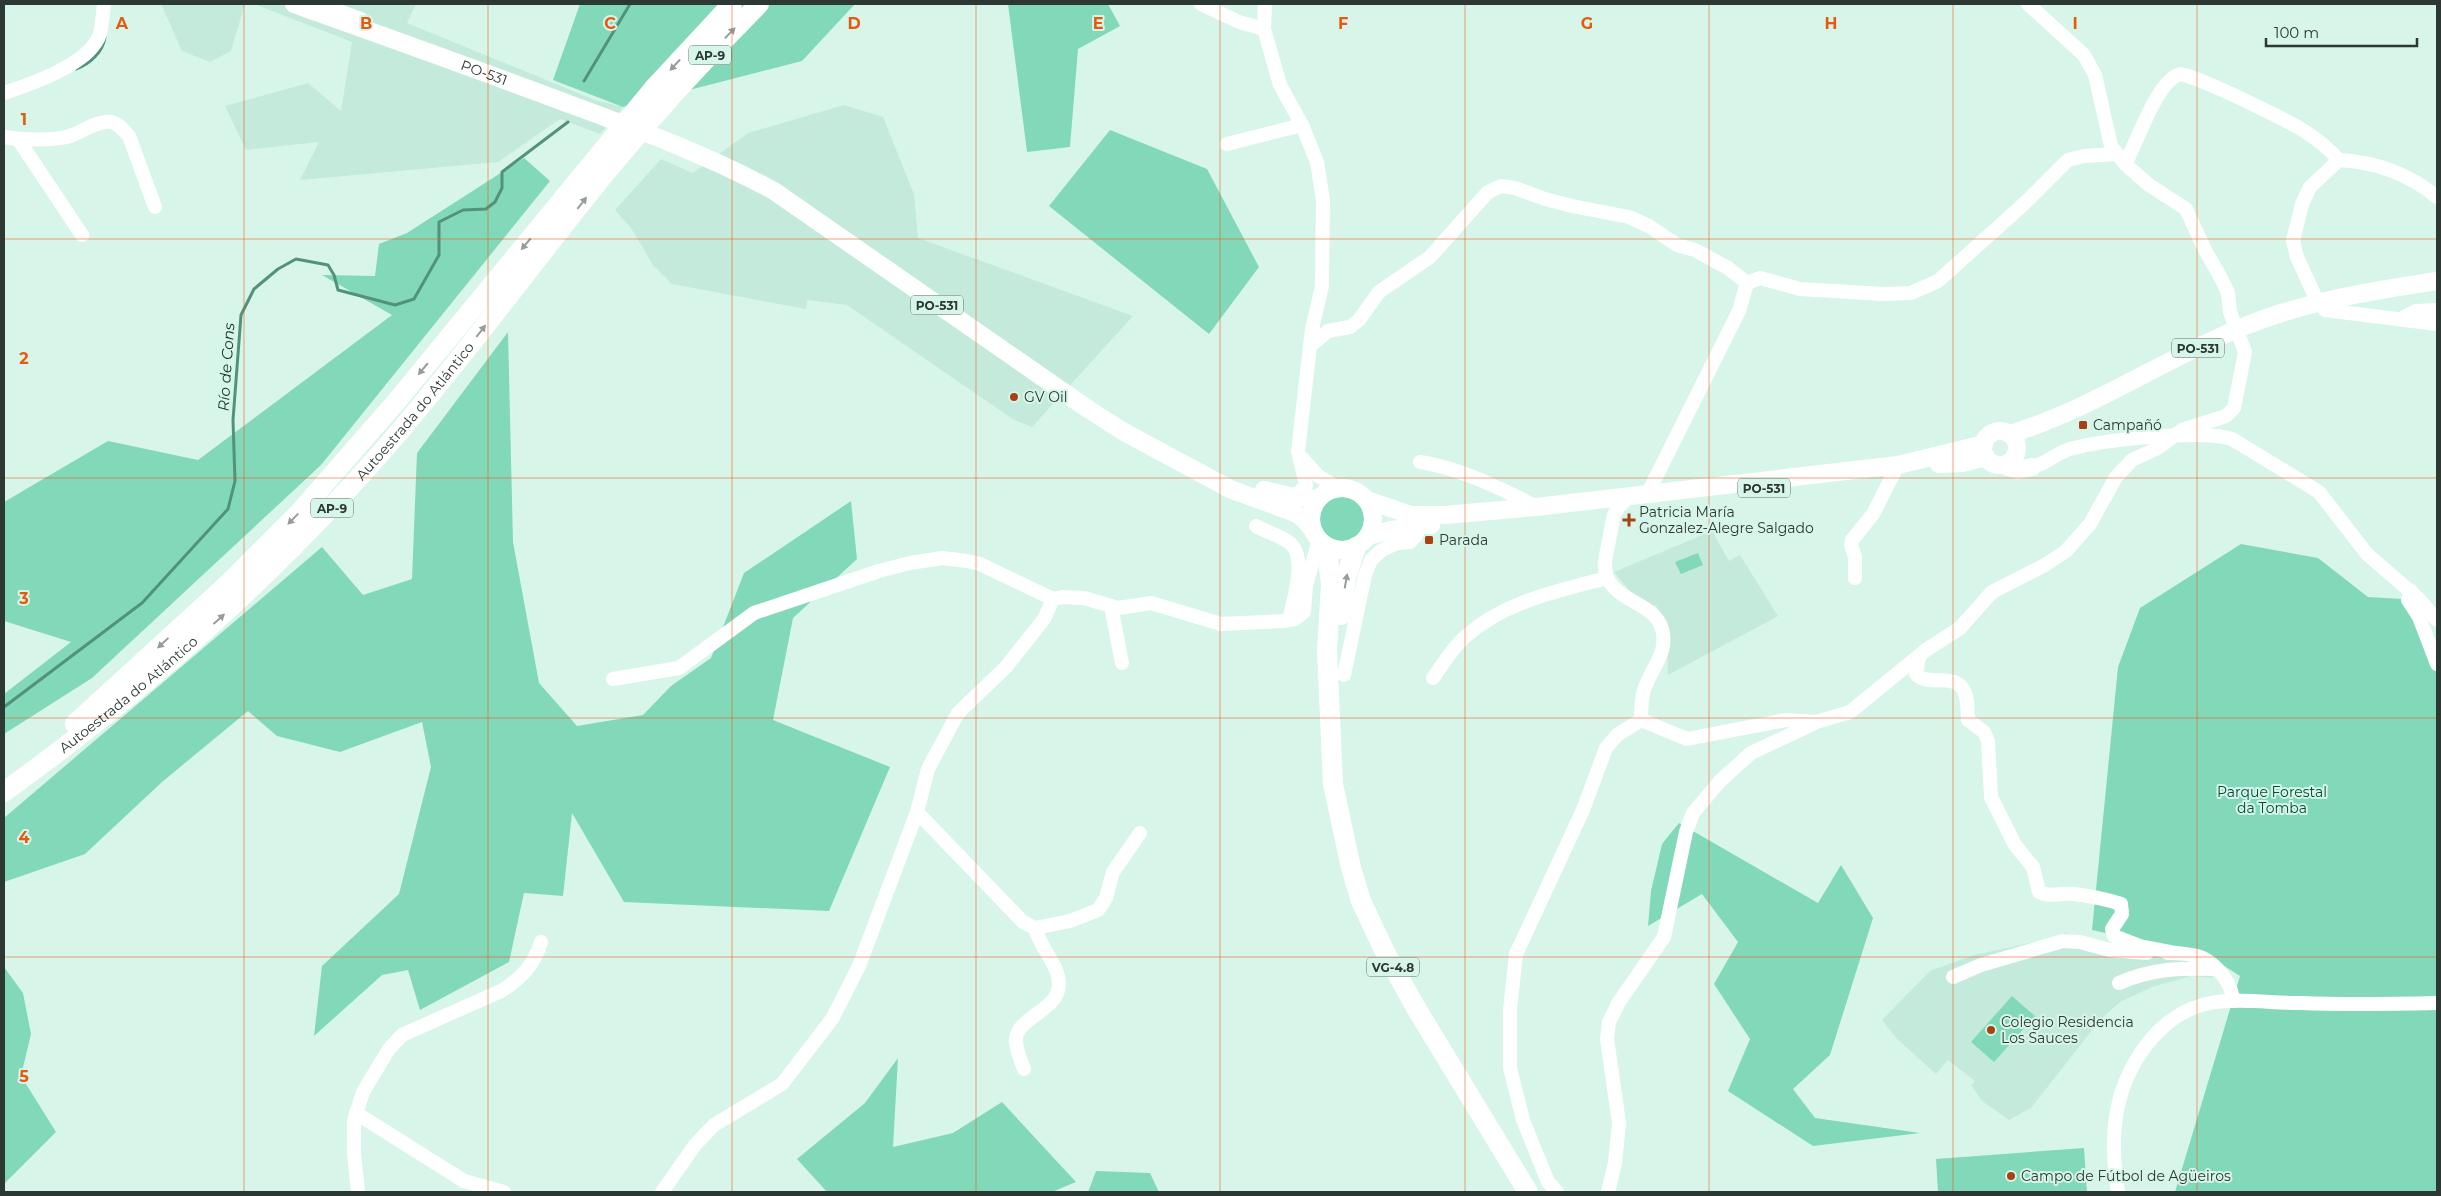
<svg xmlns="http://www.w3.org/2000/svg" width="2441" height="1196" font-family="Montserrat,sans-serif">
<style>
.built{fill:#c3eadb}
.green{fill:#82d9b9}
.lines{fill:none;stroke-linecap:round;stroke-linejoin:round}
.stream{stroke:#52927b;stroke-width:3}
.minor{stroke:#fff;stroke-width:14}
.major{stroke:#fff;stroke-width:18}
.highway{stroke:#fff;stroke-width:20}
.oneway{fill:#969c99}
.grid{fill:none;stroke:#e8590c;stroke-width:1;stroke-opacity:0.55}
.poi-dot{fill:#a74214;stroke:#d7f6e9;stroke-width:2}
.labels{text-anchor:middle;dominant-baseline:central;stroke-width:4;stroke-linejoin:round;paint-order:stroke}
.shield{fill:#d7f6e9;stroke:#5f716a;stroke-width:1}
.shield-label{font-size:12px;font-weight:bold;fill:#2c3833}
.street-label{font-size:14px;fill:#2c3833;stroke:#d7f6e9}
.poi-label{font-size:14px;fill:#2c3833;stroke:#d7f6e9;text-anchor:start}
.park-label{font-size:14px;fill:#004d39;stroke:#d7f6e9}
.water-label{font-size:15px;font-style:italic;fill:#0d3528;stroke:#d7f6e9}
.grid-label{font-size:16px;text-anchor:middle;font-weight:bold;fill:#e8590c;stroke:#d7f6e9;stroke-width:4;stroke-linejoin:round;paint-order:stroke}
</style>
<rect width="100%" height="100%" fill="#d7f6e9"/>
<!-- built -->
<g class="built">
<path d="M161,4h84l-14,47 -21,11 -28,-11z"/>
<path d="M254,4h162l-9,19 188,77 28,7 -23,27 -40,-15 -62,43 -198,18 19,-38 -73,8 -21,-44 83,-23 33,28 11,-69z"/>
<path d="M844,105l39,12 31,77 4,44 215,78 -101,111 -18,-7 -167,-115 -40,-5 -1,9 -134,-25 -19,-19 -22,-37 -16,-18 46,-51 32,14 55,-40z"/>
<path d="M1712,531l17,30 11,-6 38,61 -110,59 -1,-38 -11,-32 -5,2 -17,-11 -20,-24z"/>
<path d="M2066,933l48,15 92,16 7,14 -22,-2 -39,11 -32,15 -20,18 -69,88 -22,12 -27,-19 -11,-16 4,-4 -27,-21 -12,14 -39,-35 -15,-19 48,-49 44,-16 70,-15z"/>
</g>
<!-- green -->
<g class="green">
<path d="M580,4h275l-53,57 -179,46 -70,-27z"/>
<path d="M1008,4h100l12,22 -42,23 -8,98 -43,5z"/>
<path d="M1110,130l97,39 52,98 -50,67 -160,-128z"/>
<path d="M524,158l26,23 -229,284 -229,213 -88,56v-40l67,-52 -67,-21v-119l104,-61 90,19 194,-145 -70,-40 53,1 4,-32 28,-11z"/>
<path d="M508,332l5,210 26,141 38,43 66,-11 28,-29 40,-28 33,-85 107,-72 6,58 -64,59 -20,102 117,47 -61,144 -205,-9 -52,-89 -9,83 -39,-3 -15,69 -89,48 -12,-40 -26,5 -68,61 8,-70 77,-72 32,-127 -9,-45 -82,30 -63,-16 -29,-25 -86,71 -77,72 -81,28v-64l318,-271 41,48 49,-16 5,-126z"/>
<circle cx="1342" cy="519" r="22"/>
<path d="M2241,544l77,14 50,39 34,2 35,46v547h-262l65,-216 -33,-21 -115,-25 26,-263 22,-59z"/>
<path d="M1698,553l5,12 -22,9 -6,-12z"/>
<path d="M1679,823l139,80 23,-38 32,53 -43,137 -37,34 22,29 105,15 -107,13 -85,-55 22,-52 -36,-55 24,-42 -36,-48 -54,32 3,-35 11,-47z"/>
<path d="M4,967l19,26 8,41 -10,42 35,56 -52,52z"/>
<path d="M2012,996l23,20 -41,46 -23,-20z"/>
<path d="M898,1058l-5,89 60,-14 49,-31 74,80 -24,10h-225l-30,-33 68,-56z"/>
<path d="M2084,1148l3,44h-149l-2,-33z"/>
<path d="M1096,1171l54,2 9,19h-71z"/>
</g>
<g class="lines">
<!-- stream -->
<g class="stream">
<path d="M76,69c14,-5 27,-17 29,-32"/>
<path d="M584,81l46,-77"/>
<path d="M4,707l138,-104 86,-94 7,-28 -2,-61 8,-105 13,-26 24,-20 18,-10 32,6 6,10 4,15 57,15 19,-6 25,-44v-33l24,-12 23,-1 9,-7 7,-14v-16l66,-50"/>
</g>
<!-- minor -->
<g class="minor">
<path d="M320,4l41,15"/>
<path d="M1201,4l38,18 25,7"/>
<path d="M1265,4l-1,25 16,56 22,40 15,37 6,38 -1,86 -10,43 -14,122 8,34 -11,12"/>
<path d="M4,93c28,-9 86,-29 96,-59 2,-9 3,-21 4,-30"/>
<path d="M4,137c17,3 49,4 66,-1 12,-4 28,-16 41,-14 8,2 13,8 18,14l26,71"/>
<path d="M18,139l64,96"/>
<path d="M1227,144l75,-19"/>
<path d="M2339,160c37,2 70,14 98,37"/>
<path d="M2125,164c12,-21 32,-85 56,-90 22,6 41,16 61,25 36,18 69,30 97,61l-29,27 -8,17 -9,37 4,16 21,46"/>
<path d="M2325,310l112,14"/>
<path d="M2401,319l15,-8 21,-1"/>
<path d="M1310,346l18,-15 22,-4 9,-7 20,-28 51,-35 58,-65 13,-6 14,2 30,11 27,7 57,11 20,9 28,19 18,5 33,18 19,15 13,-5 40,11 83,5 28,-1 27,-12 87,-78 43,-43 16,-4 32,-2"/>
<path d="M1302,458l16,18 21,12"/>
<path d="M1420,462c36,5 84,27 116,45"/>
<path d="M2032,467c15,-3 24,-14 38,-18 32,-9 132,-20 162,-10l87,53 48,62 52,45 18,21"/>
<path d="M1647,495l92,-184 8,-28"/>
<path d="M1624,502c-12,8 -11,20 -14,33 -2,13 -8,29 -3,42 10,25 48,26 55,52 7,24 -11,39 -18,61 -3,9 -3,20 -3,30"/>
<path d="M1256,526c10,6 26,10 35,18 16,15 2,58 -2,76"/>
<path d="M1855,578v-21l-4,-12 1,-5 21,-26 22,-43"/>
<path d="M2411,591l-3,9 11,17 18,47"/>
<path d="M1111,606l11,57"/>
<path d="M1919,657l-3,17c11,13 37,-1 47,15 6,10 4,21 5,31l16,12 4,9 3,56 24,48 18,22 6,25c11,6 23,0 35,2 16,2 32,5 47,10l1,10 -10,15 2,7 26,10 36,7"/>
<path d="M1344,675l21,-100 6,-15 11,-10 15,-7 13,-1 15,-17"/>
<path d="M1433,678c10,-14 20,-31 33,-42 40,-35 92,-45 141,-58"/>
<path d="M613,679l66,-11 75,-55 125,-42 31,-8 32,-5 25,3 13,3 73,35"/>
<path d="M917,812l106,110 12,6 35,-7 28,-11 8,-12 7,-26 27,-39"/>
<path d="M2168,953c11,0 25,1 35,5 15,7 30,28 30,43"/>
<path d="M1953,977l28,-12 82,-24 17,1 29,8 38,3"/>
<path d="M2119,983c34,-15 62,-15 98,-14"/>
<path d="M1024,1069c-3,-8 -7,-17 -8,-26 -3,-26 43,-31 43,-59 0,-19 -20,-38 -24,-56"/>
<path d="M356,1113l108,68 40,11"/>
<path d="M358,1192l-4,-39v-32l9,-29 26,-43 13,-14 99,-44c21,-13 33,-26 40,-49"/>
<path d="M662,1192l33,-47 19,-20 68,-41 50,-65 27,-53 58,-154 11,-43 30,-56 48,-46 38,-48 9,-20 9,-2 22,1 34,10 33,-5 70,21 62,-3 12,-2 9,-7 2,-27 13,-45"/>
<path d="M1557,1192l-9,-10 -25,-62 -13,-52v-58l6,-56 67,-144 23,-62 11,-13 24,-15 46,19 99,-19 30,2 34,-10 76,-62 34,-22 32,-36 53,-27 21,-14 24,-27 26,-47 16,-17 26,-12 24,-18 44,-14 8,-8 11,-56 -15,-40 -2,-19 -6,-13 -17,-30 -19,-41 -37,-24 -24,-21 -14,-18 -16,-71 -11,-20 -56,-51"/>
<path d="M1608,1192l7,-29 4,-40 -12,-84 2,-17 10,-20 45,-65 22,-105 7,-19 27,-32 31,-28 62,-29"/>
<path d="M2118,1192c-4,-25 -6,-50 -2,-75 7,-49 42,-104 94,-114 29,-5 61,0 91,0 45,2 91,1 136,0"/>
</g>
<!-- major -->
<g class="major">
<path id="s1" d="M294,4c89,32 179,64 267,97 73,27 145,53 213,90l314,218 36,23 106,57 65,24 10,7 9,12"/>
<circle cx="2000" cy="448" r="17"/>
<path d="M2010,434c83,-25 155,-76 235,-108 62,-25 126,-35 192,-45"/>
<path d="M1939,464l23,-1 24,-6"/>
<path d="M2003,465l15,5 14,-3"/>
<circle cx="1342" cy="519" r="31"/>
<path d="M1264,490l31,7 23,2"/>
<path d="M1367,500l44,15h34l91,-8 362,-42 86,-21"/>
<path d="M1368,536l23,-6 40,-5"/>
</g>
<!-- highway -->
<g class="highway">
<path d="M1324,545l4,14 3,25 -4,66 6,134 18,84 10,33 24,51 31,56 112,184"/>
<path d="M1341,615l5,-38 10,-30"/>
<path d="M75,724l153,-140 70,-70 98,-112 258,-314 78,-84"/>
<path id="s2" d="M4,792c140,-101 269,-215 383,-346 77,-89 146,-184 220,-275 48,-58 99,-114 152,-167"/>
</g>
</g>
<!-- one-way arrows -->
<defs><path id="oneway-solid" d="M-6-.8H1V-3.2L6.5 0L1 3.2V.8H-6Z" transform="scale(1.25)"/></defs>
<g class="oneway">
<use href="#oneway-solid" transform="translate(730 33) rotate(-46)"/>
<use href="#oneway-solid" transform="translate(675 65) rotate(133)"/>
<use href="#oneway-solid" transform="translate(582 203) rotate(-52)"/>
<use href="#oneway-solid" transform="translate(526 244) rotate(130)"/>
<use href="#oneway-solid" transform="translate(481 331) rotate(-52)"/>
<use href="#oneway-solid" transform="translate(423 369) rotate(130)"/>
<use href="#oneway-solid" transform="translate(293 519) rotate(134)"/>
<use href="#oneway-solid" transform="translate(1346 581) rotate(-80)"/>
<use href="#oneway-solid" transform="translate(219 619) rotate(-42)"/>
<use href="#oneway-solid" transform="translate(163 643) rotate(137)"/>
</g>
<!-- grid -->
<path class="grid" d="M244,4v1188M488,4v1188M732,4v1188M976,4v1188M1220,4v1188M1465,4v1188M1709,4v1188M1953,4v1188M2197,4v1188M4,239h2433M4,478h2433M4,718h2433M4,957h2433"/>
<!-- markers -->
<g class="poi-dot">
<circle cx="1014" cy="397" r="5"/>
<rect x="2078" y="420" width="10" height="10" rx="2.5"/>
<path d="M1626.5 512.5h5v5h5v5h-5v5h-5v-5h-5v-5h5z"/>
<rect x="1424" y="535" width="10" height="10" rx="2.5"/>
<circle cx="1991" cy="1030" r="5"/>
<circle cx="2011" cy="1176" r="5"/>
</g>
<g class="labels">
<!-- shield labels -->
<g class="shield">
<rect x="689" y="45.5" width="42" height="19" rx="4"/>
<rect x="911" y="295.5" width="52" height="19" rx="4"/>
<rect x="2172" y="338.5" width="52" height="19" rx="4"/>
<rect x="1738" y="478.5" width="52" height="19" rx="4"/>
<rect x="311" y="498.5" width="42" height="19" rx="4"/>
<rect x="1367" y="957.5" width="52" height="19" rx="4"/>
</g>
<g class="shield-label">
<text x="710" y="55">AP-9</text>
<text x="937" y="305">PO-531</text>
<text x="2198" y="348">PO-531</text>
<text x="1764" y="488">PO-531</text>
<text x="332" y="508">AP-9</text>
<text x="1393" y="967">VG-4.8</text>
</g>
<!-- street labels -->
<g class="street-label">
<text stroke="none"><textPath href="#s1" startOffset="202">PO-531</textPath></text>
<text stroke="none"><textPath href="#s2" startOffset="562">Autoestrada do Atlántico</textPath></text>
<text stroke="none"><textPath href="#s2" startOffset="158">Autoestrada do Atlántico</textPath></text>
</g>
<!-- poi labels -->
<g class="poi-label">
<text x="1024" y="397">GV Oil</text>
<text x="2093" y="425">Campañó</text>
<text x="1639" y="512">Patricia María<tspan x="1639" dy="16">Gonzalez-Alegre Salgado</tspan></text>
<text x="1439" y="540">Parada</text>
<text x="2001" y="1022">Colegio Residencia<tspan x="2001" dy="16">Los Sauces</tspan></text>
<text x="2021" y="1176">Campo de Fútbol de Agüeiros</text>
</g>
<!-- park labels -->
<g class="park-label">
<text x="2272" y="792">Parque Forestal<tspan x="2272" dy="16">da Tomba</tspan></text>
</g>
<!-- water labels -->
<g class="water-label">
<text transform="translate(226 367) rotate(-86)">Río de Cons</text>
</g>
</g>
<g class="grid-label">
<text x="122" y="29">A</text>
<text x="366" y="29">B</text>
<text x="610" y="29">C</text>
<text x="854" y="29">D</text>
<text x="1098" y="29">E</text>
<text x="1343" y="29">F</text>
<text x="1587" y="29">G</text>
<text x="1831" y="29">H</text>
<text x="2075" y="29">I</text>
<text x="24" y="125">1</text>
<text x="24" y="364">2</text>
<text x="24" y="604">3</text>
<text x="24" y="843">4</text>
<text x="24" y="1082">5</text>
</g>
<!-- border -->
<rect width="2441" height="1196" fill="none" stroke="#2c3833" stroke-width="10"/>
<!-- scale -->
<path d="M2266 38v8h151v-8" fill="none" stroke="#2c3833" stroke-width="2.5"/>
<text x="2274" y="38" font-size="15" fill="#2c3833" stroke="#d7f6e9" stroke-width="4" paint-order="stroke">100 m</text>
</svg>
